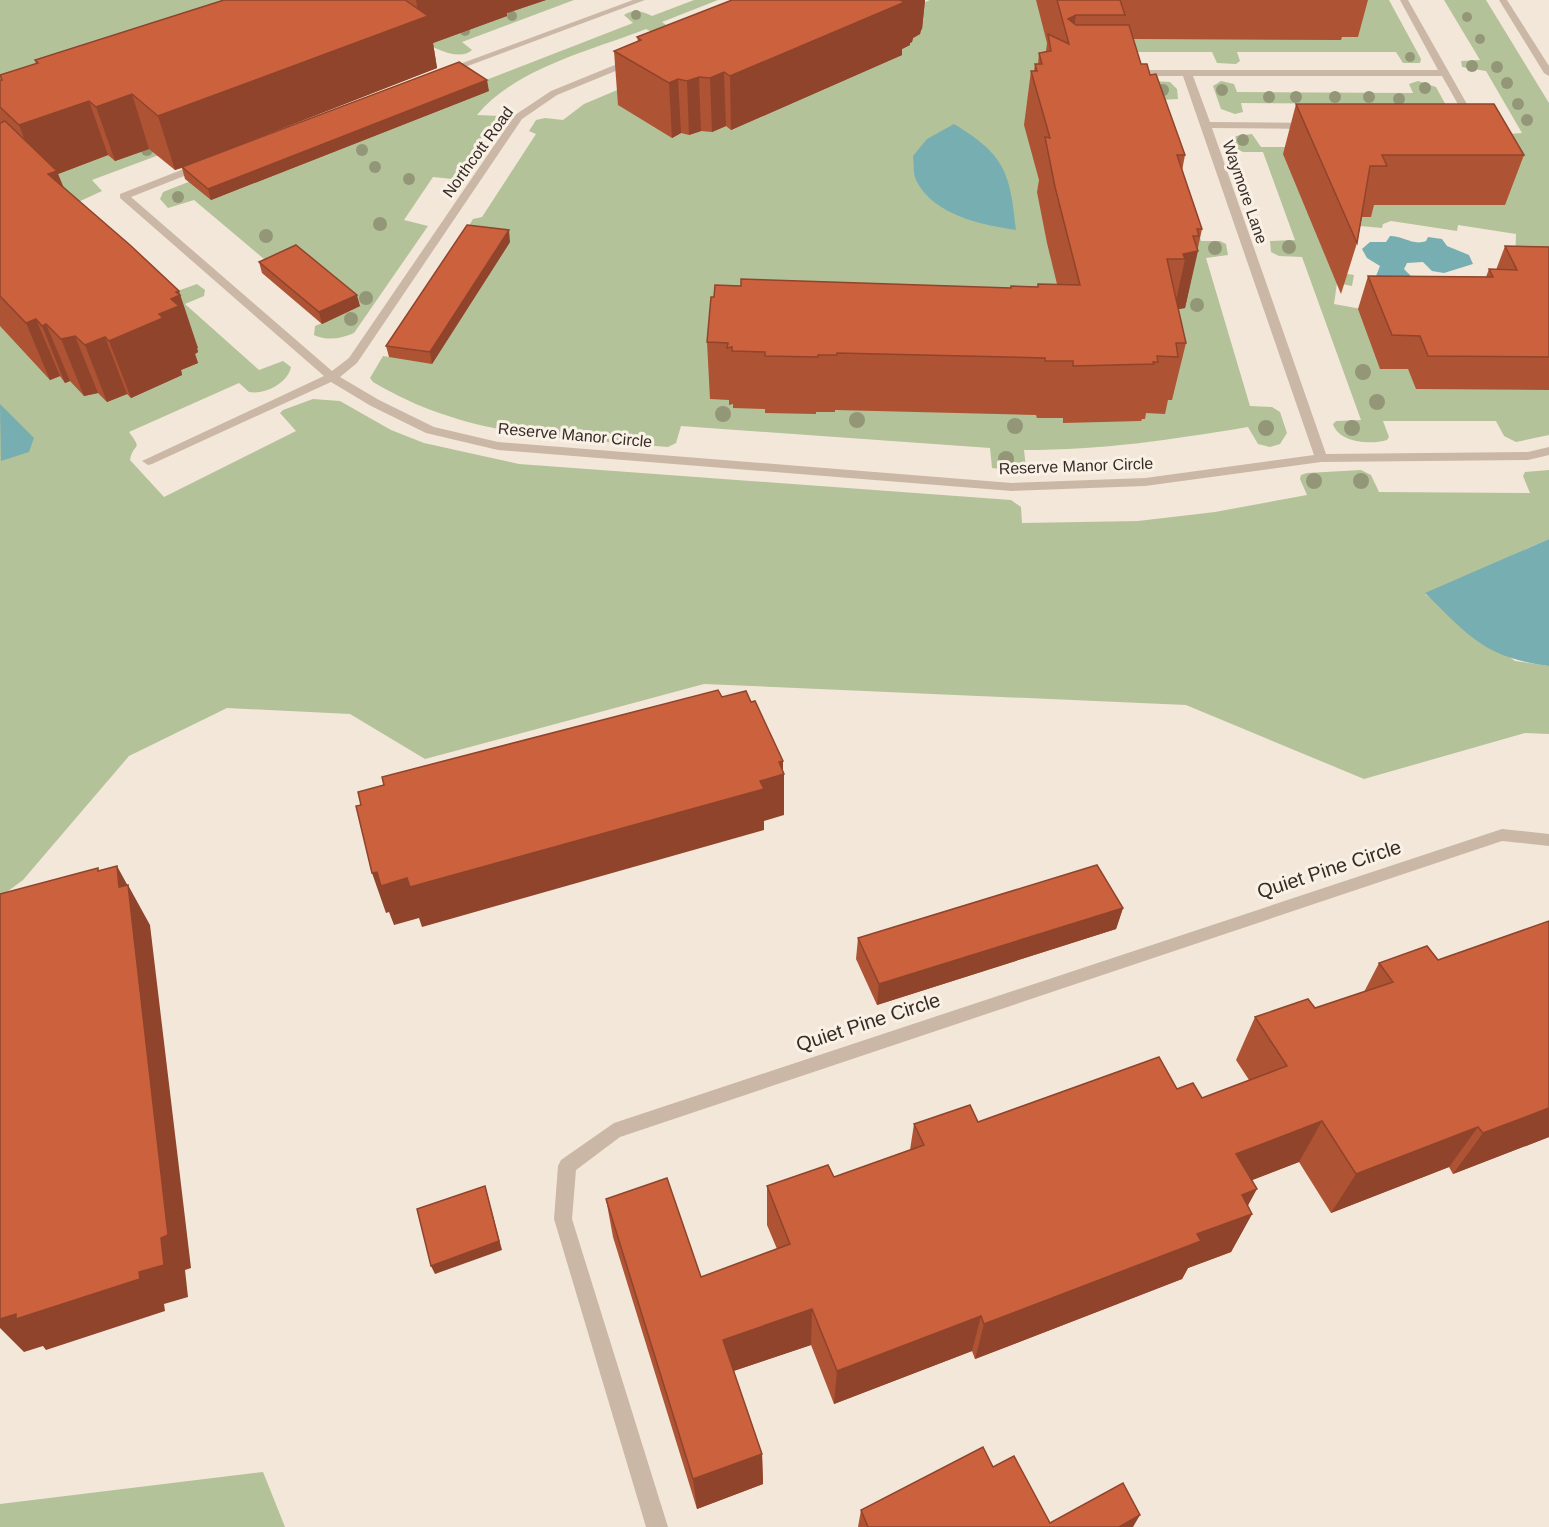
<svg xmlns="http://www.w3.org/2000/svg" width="1549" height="1527" font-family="Arial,sans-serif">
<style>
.green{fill:#b4c299;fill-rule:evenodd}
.water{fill:#77aeb1}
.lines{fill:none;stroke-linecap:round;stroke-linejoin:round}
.minor{fill:#cbb7a5;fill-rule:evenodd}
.tree{fill:#939778}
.wall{fill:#af5335}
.shaded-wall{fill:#8f442b}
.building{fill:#cc613e;stroke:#8f442b;stroke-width:1.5}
.labels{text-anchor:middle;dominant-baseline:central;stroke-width:6;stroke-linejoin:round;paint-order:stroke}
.far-street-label{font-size:16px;fill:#362c26;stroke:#faf1e6}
.street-label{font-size:20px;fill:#362c26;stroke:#faf1e6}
</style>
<rect width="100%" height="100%" fill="#f3e7d9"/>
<!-- green -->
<g class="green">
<path d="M0,0h574l-112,42 10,8c-21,20 -82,-31 -102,-44l-120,115 -158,59 10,11 -26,12 96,90 25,-9 8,6 -1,6 -19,8 74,66 24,-9 8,6c-3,16 -26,28 -42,25l-10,-9 -110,49c15,20 4,10 1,28l34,37 132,-66 -16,-18 3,-3 30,-11 27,2 51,29 33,13 95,21 492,36 10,7 1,16 116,-2 77,-9 92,-17 -7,-16 1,-4 6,-2 54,-3 10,5 8,17 151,1 -7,-17 2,-4 24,-2v69l-124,55 90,67 34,5v68l-24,-1 -161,46 -178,-74 -482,-21 -279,75 -75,-45 -123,-6 -98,48 -106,124 -23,17z"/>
<path d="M694,0h24l-56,22 11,8 -15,5 -12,-6c-56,22 -130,39 -169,86l23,1v5l-38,56 -9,2 -20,-2 -29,43 24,6 -74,107c-13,6 -27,8 -40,2l1,-9 19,-8 -140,-118 -26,8 -8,-9 3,-7 28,-11 295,-101 147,-57 -9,-8c10,-7 18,-4 28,1z"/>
<path d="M930,0h459l32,59 -1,4h-17l-7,-11h-159l3,9 -4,3 -19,-1 -5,-11h-133l73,29 18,1 7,7 1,10 -19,1 42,141h19l6,3 2,11 -22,3 44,148 22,1 8,5 7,21 -7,11 -10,3 -12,-3 -10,-17c-79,13 -144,23 -224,23l2,18 -8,3 -26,-3 -2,-20 -309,-22 -5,17 -8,4c-108,-10 -199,-8 -295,-65l-3,-4 13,-22 6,1 84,-138 9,-2 54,-83 -7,-3 7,-11 9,-2 18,2 21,-16 64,-27 265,-70z"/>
<path d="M1444,0h42l63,103v332l-33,7 -12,-6 -8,-15h-113l6,16 -2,3c-16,5 -48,3 -54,-16l3,-3 25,-1 -59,-163 -23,-1 -8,-4 -1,-11 25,-1 -32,-88h-20l-8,-4 -1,-7 2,-5 16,-2 9,13h66l195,-14 -36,-62 -24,-4 -1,-6 19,-1zM1391,221l66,10 1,-6 58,9 -1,27 -62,54 -75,-3 -44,-8 3,-21 15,3 2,-11 -13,-2 8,-48 33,3 1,-4z"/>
<path d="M1221,81l13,3 3,8 176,1 -4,-9 9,-3 18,6 12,22 -26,3 -4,-8 -177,-1 2,9 -8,2 -14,-5 -8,-23z"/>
<path d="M263,1472l22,55h-285v-23z"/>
</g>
<!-- water -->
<g class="water">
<path d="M954,124c51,31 56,48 62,106 -34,-5 -83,-15 -100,-50 -3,-6 -2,-17 -3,-24l14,-17z"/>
<path d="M1390,236c14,0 23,10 36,5l2,-4 14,2 5,7 22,9 4,9 -29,9 -12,-2 -9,-9 -16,1 -3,6 10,10 -34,2 -4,-5 4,-10 -13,-8 -5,-9 8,-7h16z"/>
<path d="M0,404l34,34 -5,14 -28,9z"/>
<path d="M1549,539v127c-65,-9 -79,-29 -124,-73z"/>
</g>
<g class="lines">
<!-- minor -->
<g class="minor">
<path d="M633,0h12l-196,73 -8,-2z"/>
<path d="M1400,0h8l68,120 -2,2h-6l-26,-46h-249l17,46 100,1 5,3 -5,3 -98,-1 114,326 202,-2 21,-5v8l-21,5 -207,2 -176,24 -133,5 -514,-41 -72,-17 -55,-27 -40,-24 -179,82 -4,1 -6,-4 182,-85 -204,-178v-4l79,-31h8v4l-76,30 201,174 17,-13 166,-243 36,-24 81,-33 5,3 -2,2 -78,32 -35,24 -165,244 -17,14 39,23 55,27 64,15 514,41 133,-5 169,-23 -131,-379h-54l-5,-3 5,-3h309z"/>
<path d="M1499,0h8l42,66v10l-5,-3z"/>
<path d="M1502,829l47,5v12l-47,-5 -882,296 -44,33 -4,49 96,308h-22l-92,-308 4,-53 3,-6 53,-37z"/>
</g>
</g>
<!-- trees -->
<g class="tree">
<circle cx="636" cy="15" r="5"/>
<circle cx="512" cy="16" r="5"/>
<circle cx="1467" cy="17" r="5"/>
<circle cx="465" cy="31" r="5"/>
<circle cx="1480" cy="39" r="5"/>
<circle cx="1410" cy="57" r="5"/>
<circle cx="1472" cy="66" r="6"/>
<circle cx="1497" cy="67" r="6"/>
<circle cx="1507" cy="83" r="6"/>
<circle cx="1425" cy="88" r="6"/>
<circle cx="1163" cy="90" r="6"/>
<circle cx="1222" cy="90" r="6"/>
<circle cx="1269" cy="97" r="6"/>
<circle cx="1296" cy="97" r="6"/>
<circle cx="1335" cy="97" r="6"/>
<circle cx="1369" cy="97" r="6"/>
<circle cx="1399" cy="99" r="6"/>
<circle cx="1518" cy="104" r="6"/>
<circle cx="1527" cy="120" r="6"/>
<circle cx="1243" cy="140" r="6"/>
<circle cx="147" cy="150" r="6"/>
<circle cx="362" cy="150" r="6"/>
<circle cx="375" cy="167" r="6"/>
<circle cx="409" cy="179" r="6"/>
<circle cx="178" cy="197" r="6"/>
<circle cx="380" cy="224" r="7"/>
<circle cx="266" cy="236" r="7"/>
<circle cx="1289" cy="247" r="7"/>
<circle cx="1215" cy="248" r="7"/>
<circle cx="366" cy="298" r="7"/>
<circle cx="1197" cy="305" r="7"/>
<circle cx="351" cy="319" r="7"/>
<circle cx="1363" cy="372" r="8"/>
<circle cx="1377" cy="402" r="8"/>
<circle cx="723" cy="414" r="8"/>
<circle cx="857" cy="420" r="8"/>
<circle cx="1015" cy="426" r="8"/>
<circle cx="1266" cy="428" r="8"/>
<circle cx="1352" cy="428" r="8"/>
<circle cx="1006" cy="459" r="8"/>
<circle cx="1314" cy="481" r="8"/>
<circle cx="1361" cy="481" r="8"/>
</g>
<!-- wall -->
<g class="wall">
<path d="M224,0h322l-39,13v3l-74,27 4,25 -238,93 290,-70 -278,109 -26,-21 -3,-11 -7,2 -26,-21 -34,12 -7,-6 -50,19 6,14 134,160h-1l1,4 -3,2 3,9 -17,7 1,5 -51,23 -4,-4 -20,8 -9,-9 -14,3 -14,-15 -5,2 -5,-7 -10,4 -50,-54v-246h1l-1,-5 36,-11 -1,-4z"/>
<path d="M732,0h193l-3,29 -1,1 -1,4 -7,4 -1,4 -2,1v2l-8,4v6l-171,75 -5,-4 -14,6 -11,-1 -12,4 -8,-2 -9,5 -54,-33 -4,-54 24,-10 -1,-4z"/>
<path d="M1036,0h332l-10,37h-16l-1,3 -208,-1 8,25 9,11 35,80 -3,16 20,58 -17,79 -7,1 8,34 -14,57h-4l-3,14 -19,-1 -1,6h-3l-1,2 -78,2v-5h-26l-1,-3 -201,-5v2h-19v2l-51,-1v-4l-32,-1v-4l-4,1v-5l-19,-1 -3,-57 303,-54 1,-2 26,1 20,-3 -10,-41 -10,-51 2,-12 -15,-55 7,-54h3l1,-7h3l1,-11 7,-2 1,-8z"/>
<path d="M1296,104l228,51 -19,50h-131l-3,12h-9l-5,26 -16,51 -58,-140z"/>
<path d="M510,242l-78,122 -43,-7 -3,-11z"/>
<path d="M1505,246l44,1v143l-133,-1 -8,-20h-28l-22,-60 10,-33 118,1 3,-8 7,1z"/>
<path d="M259,262l101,44 -38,18 -60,-51z"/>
<path d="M1123,908l-7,21 -239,76 -21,-46 2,-21z"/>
<path d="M1549,921v216l-96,37 -4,-7 -118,46 -32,-51 -47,18 -4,26 4,8 -21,38 -43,16 -6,11 -207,80 -3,-8 -138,53 -23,-59 -78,26 29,83 1,30 -66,25 -84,-272 -7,-38 95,78 76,-28 -10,-24v-39l67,-9 76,-27 4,-26 64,-2 199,-33 25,9 47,-18 -13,-20 19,-43 60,-9 49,-16 15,-29 59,-3z"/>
<path d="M993,1467l57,56 83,4h-275l3,-17z"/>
</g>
<!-- shaded-wall -->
<g class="shaded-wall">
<path d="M416,0h130l-39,13v3l-74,27 4,25 -262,102 -17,-54 261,-97z"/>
<path d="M898,0h27l-3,29 -1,1 -1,4 -7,4 -1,4 -2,1v2l-8,4v6l-171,75 -1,-54z"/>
<path d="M1076,15l-8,53v-49z"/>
<path d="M724,72l2,54 -14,6 -2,-54z"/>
<path d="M699,77l2,54 -12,4 -2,-54z"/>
<path d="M678,79l3,54 -9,5 -3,-55z"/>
<path d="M487,80l2,11 -278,109 -3,-11z"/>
<path d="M132,94l17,55 -34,12 -19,-54z"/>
<path d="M89,101l19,54 -50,19 20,52 -38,-46 -21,-55z"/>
<path d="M509,230l1,12 -78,122 -2,-12z"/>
<path d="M1198,251l-13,57 -11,2 11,-51 -2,-5z"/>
<path d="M179,291l19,57h-1l1,4 -3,2 3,9 -17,7 1,5 -51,23 -22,-57 50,-27 17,-22z"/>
<path d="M357,295l3,11 -38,18 -3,-12z"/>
<path d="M36,319l24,57 -10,4 -24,-57z"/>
<path d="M46,324l24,57 -5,2 -23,-57z"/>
<path d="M75,336l23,57 -14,3 -23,-57z"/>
<path d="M105,337l22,57 -20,8 -22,-57z"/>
<path d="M783,761v14l1,-1v41l-20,6v9l-342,97 -3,-9 -25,7 -5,-13 -3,1 -14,-40z"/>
<path d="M117,866l12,22 -1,-3 22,40 41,343 -6,2 3,27 -24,7 1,7 -119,39 -3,-4 -19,6 -24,-24v-29l139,-27 -20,-385z"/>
<path d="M1123,908l-7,21 -239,76 2,-21z"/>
<path d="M1549,1108v29l-96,37 30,-41z"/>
<path d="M1322,1121l-23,41 -83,32 20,-40z"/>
<path d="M1478,1127l-29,40 -118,46 25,-39z"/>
<path d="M485,1186l17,64 -67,24 -4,-8z"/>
<path d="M1257,1189l-16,29 11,-4 -21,38 -43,16 -6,11 -207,80 9,-35 213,-90 45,-39z"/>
<path d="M812,1309l-1,36 -86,29 -2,-34z"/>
<path d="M981,1316l-9,35 -138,53 3,-33z"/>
<path d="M762,1454l1,30 -66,25 -4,-30z"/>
<path d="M1140,1515l-7,12h-14z"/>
</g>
<!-- building -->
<g class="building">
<path d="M224,0h181l23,16 -270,100 -26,-22 -36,13 -7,-6 -70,24 -19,-18v-27h2l-2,-5 38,-12 -3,-3z"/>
<path d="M732,0h168l5,2 -175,74 -6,-4 -14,6 -11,-1 -12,4 -9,-2 -9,4 -55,-32 27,-11 -4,-3z"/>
<path d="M1057,0h63l5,15h-49l-8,4 8,6h53l12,39h6l3,11 6,-1 29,81h-8l25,74h-5l2,7h-6l5,15 -15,3 2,5h-18l19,84h-10l2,14 -21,-1 1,6h-5l1,2 -81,2v-5h-28v-3l-208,-5v2h-19v2l-53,-1v-4l-33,-1v-4l-5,1 1,-5 -21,-1 4,-45h3l1,-12 26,1v-7l270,9v-2l27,1v-3l42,1 -25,-98 -10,-50 5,1 -19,-67h6l-2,-7h7l-3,-11 12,-2 -3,-17 21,10z"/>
<path d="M459,62l28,18 -279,109 -26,-22z"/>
<path d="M1296,104h198l30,51h-142l5,11h-17l-13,77z"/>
<path d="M5,121l52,50 -9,3 82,71 49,46 -3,1 4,3 -9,4 8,7 -20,8 4,4 -54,23 -4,-4 -20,8 -10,-9 -14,3 -15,-15 -4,2 -6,-7 -10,4 -26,-27v-173z"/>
<path d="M467,225l42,5 -79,122 -44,-6z"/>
<path d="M296,245l61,50 -38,17 -60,-50z"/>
<path d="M1505,246l44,1v110l-121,-1 -8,-20 -28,-1 -24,-59 125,1 -4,-8 28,1z"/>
<path d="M718,690l4,7 24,-6 5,11 4,-1 28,60 -4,1 5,12 -24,7 4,8 -354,98 -3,-9 -26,8 -4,-14 -5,1 -16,-67 5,-1 -3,-13 26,-7 -2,-8z"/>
<path d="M1097,865l26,43 -244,76 -21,-46z"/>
<path d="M117,866l2,21 9,-2 40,350 -7,3 3,27 -25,7 1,7 -124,40v-5l-16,5v-425l98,-26v3z"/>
<path d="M1549,921v187l-66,25 -5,-6 -122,47 -34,-53 -86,33 21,35 -15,6 10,19 -55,20 4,7 -217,83 -3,-8 -144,55 -25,-62 -89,31 39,114 -69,25 -87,-280 61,-21 34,99 89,-33 -23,-58 61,-21 6,12 90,-32 -10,-21 56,-19 8,17 181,-65 18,32 16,-6 9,15 85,-32 -32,-49 53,-18 7,9 78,-26 -14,-19 48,-17 11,14z"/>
<path d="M485,1186l14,55 -68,25 -14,-57z"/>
<path d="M983,1447l10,20 21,-11 36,67 73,-40 17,32 -21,12h-251l-7,-17z"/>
</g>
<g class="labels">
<!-- far-street labels -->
<g class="far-street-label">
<text transform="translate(478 152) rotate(-54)">Northcott Road</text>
<text transform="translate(1245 192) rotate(71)">Waymore Lane</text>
<text transform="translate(575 435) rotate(5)">Reserve Manor Circle</text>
<text transform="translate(1076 466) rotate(-2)">Reserve Manor Circle</text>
</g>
<!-- street labels -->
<g class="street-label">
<text transform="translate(1329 869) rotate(-18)">Quiet Pine Circle</text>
<text transform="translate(868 1022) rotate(-18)">Quiet Pine Circle</text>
</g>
</g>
</svg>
